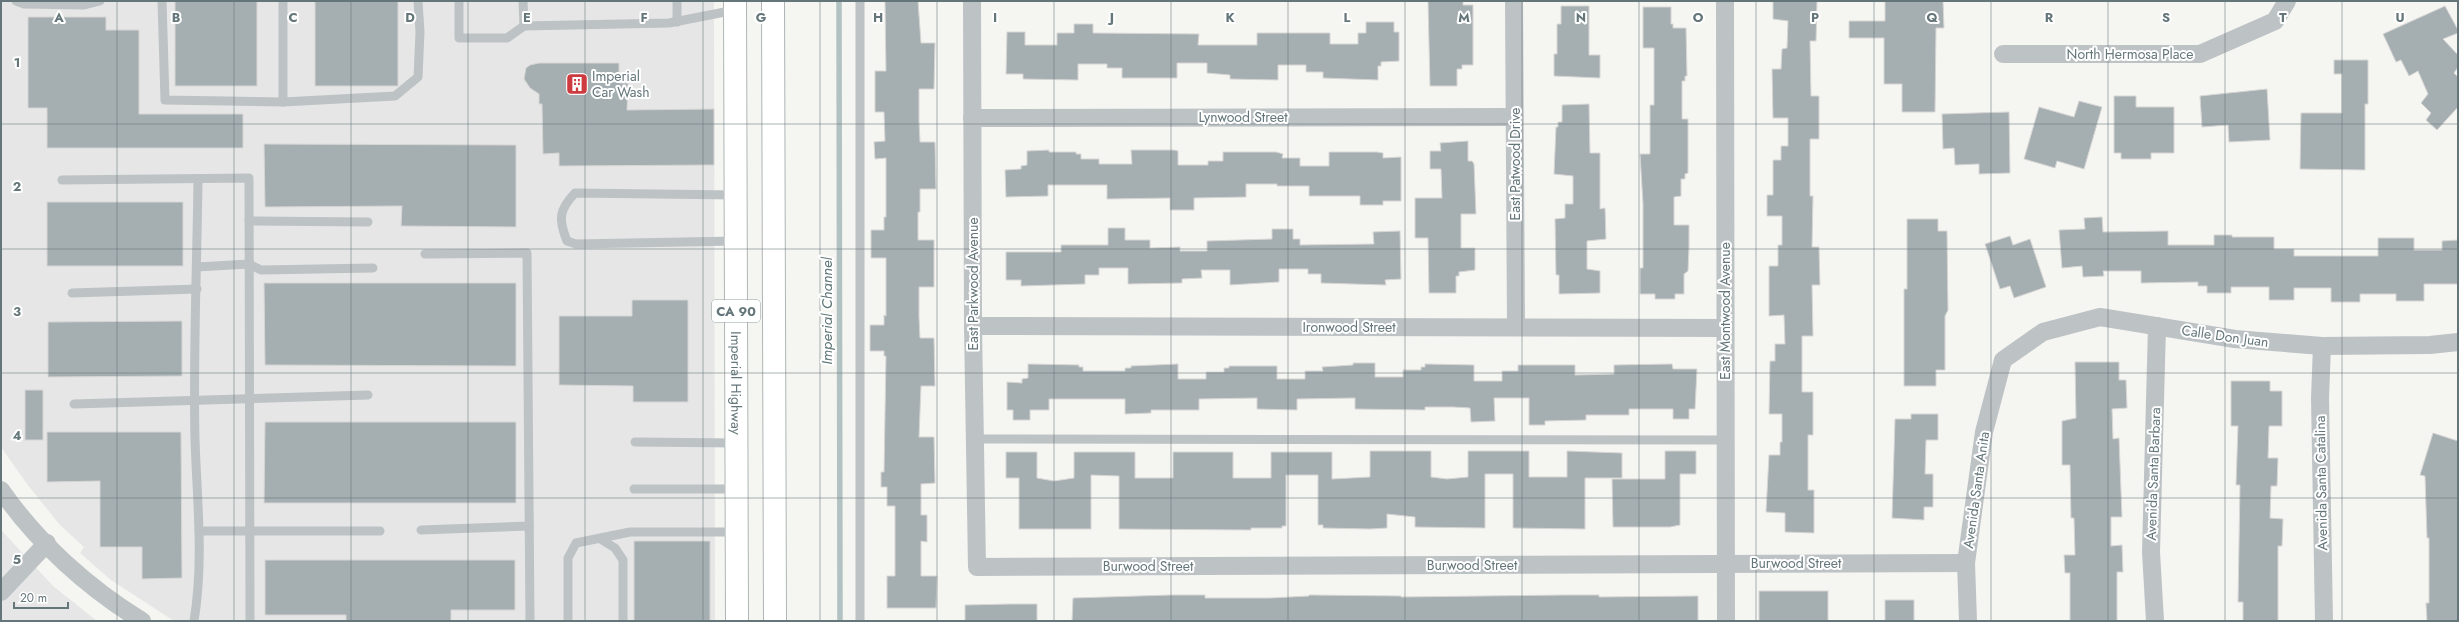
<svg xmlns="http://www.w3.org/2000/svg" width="2459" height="622" font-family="Jost,sans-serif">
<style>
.built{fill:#e6e6e6}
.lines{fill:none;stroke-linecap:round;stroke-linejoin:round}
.stream{stroke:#b2c1c1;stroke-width:5.5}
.building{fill:#a5aeb1;stroke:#d7d6d5}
.primary-casing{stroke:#afb5b6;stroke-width:24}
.service{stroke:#bdc2c4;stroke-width:9}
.minor{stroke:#bdc2c4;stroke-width:18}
.primary{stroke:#fff;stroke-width:22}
.grid{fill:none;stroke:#64767a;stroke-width:1;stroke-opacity:0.55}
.labels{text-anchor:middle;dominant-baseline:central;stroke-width:4;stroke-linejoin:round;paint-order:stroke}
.shield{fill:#fff;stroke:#929fa2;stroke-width:1}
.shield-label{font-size:13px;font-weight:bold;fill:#64767a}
.street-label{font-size:14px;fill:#64767a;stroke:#fff}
.poi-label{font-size:14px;fill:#64767a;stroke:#fff;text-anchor:start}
.water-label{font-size:15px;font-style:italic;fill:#5f7676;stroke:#fff}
.grid-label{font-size:13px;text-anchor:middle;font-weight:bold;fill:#64767a;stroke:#fff;stroke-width:4;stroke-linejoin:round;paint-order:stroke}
</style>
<rect width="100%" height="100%" fill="#f5f5f2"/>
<!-- built -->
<g class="built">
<path d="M1,1h713l1,620h-541l-63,-41 -31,-27 4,-6 -24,-22 -33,-41 -26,-37z"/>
<path d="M1,530l52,56 44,35h-96z"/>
</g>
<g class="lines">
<!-- stream -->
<path class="stream" d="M839,1l1,620"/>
</g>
<!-- building -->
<g class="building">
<rect x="175" y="1" width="82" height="85"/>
<rect x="315" y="1" width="83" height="85"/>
<path d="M885,1h33l3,42h14l-1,46h-15v32l1,21h15l1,47h-16v23h-2v28h16v47h-15v30l1,21h14l1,48h-14l-2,51h15l1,46 -14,1v31h6v27l-6,-1v35h16l-1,32h-49v-32h8v-70h-8v-19h-6v-15h3l2,-116h-2v-5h-14v-26h14v-10l2,1v-58h-15v-28h13v-13h2v-59l-11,1 -1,-17 11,-1 -1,-29h-9v-41h11z"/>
<path d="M1428,1h35v4h10v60h-11v4h-5v17h-27z"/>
<path d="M1773,1h44l-1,40h-6l1,55h8v43h-9v57h3l-1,51h7l1,38h-8l1,51h-11v56h11v43h-5v55h6v43l-29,-1v-19l-19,-1 3,-57h11v-13h2v-28h-13l1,-53h5v-17h10l-1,-29 -15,1v-50h9v-21h4v-29h-15v-21h6v-35h8v-14h7v-28h-15l-1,-49h9l1,-20 5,-1 1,-27 -15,-2z"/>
<path d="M1885,1h58l1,27h-8l-1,84h-33v-28h-18v-46h-35v-17h36z"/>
<path d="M1561,6h28v49h11v23l-46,-2v-22h3v-30h4z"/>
<path d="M2445,6l13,24v3l-15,6 15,16v12l-4,6 4,4v30l-21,23 -11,-10 5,-7 -10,-10 7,-9 -10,-23 -9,5 -8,-16 -5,2 -13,-28z"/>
<path d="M1643,7h28v17h2v4h13l1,48h-2v5h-3v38h6v54l-3,1v5h-4v17l-7,1v28h15v22l-1,24 -4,3v20h-9v5h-20v-5h-15v-26h3v-64l-3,-50h10v-49h4v-57h-11z"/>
<path d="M28,17h78v13h33v84h104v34h-196v-40h-19z"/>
<path d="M1366,22h28v10h5v29l-18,1v4h-3v14l-55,-2v-6h-17v-7h-28v15l-48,-1v-4l-23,-2v-10h-30v15h-55v-10h-15v-4h-29v16l-55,-1v-5h-17l1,-42h18v13h32v-12h17v-9h19v9l106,1 -1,11h59v-12h73v11h28v-11h8z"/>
<path d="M2334,60h34v44h-3v66l-65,-1 1,-56h41v-39h-8z"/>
<path d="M539,63h80v20h9l-1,27 87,-1v56l-155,1v-13l-16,1 -1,-50h-3v-10l-9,-6 -6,-9 2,-11 4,-3z"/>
<path d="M2267,89l3,51 -41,2 -1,-17 -26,2 -2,-31z"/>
<path d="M2114,96h22v11h38v46h-23v6h-30v-6h-7z"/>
<path d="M2079,101l23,6 -18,62 -27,-8 -2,7 -31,-9 15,-52 35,10z"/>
<path d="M1589,104l1,49h10v56l5,-1 1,31 -19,2v28l13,2v22l-41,1v-19h-3l-1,-56 10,-1v-14h8v-28l-19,-2 2,-47h2v-5h4v-17z"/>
<path d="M2009,112l1,61 -31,1v-10l-24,1 -1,-17 -11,1 -1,-35z"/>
<path d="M1468,141v20h4l2,3 2,50h-15v34h14v22l-16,2v4h-3v17h-27l-1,-55h-13v-40h27l-1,-29h-11v-18h11l-1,-8z"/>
<path d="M264,144l252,1v82l-115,-1 1,-20 -137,1z"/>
<path d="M1049,150v2h27v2h5v5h18v5h33l-1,-14h43l4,1v14h30v-4h15v-9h53l7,2 -1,4h18v8h29v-14h48l6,1v5l18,-1v44h-18v4h-23v-9h-51v-10h-32v-2h-31v13l-52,1v12h-24v-12l-63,1v-14h-59v11l-42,1 -1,-27 16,-1v-3l6,-1v-14z"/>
<rect x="47" y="202" width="136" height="64"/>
<path d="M2102,217l1,15 65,-1v14h46v-10h18v2h42v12h20v7h84v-18h36v12h28v-9l16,-1v44h-34v17h-28v-7h-36v8h-29v-14h-37v12h-25v-13h-38v6h-24v-7h-9v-4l-57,1v-12h-38l1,5 -21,1 -1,-11 -20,2 -3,-38 26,-1 -1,-11z"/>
<path d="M1907,219h31v12h9l1,79 -3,6v54h-9v16h-32v-97h3z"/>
<path d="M1108,228h17v12h25v8l30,-1v4h27v-10l65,-2v-10h21v10h7v6l74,-1 -1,-12 27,-1 1,48 -16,1 1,5 -65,-2v-9h-13v-5h-29v13l-49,3v-15h-29l1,8 -20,1v4l-54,1v-16h-29v7h-14v9l-64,2v-6h-15v-28h55v-7h47z"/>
<path d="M2010,236l3,9 17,-6 16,48 -32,11 -4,-12 -10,3 -15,-45z"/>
<path d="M264,283h252v83l-251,-1z"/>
<path d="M632,300h56v102h-55v-16l-74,-1v-69h73z"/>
<path d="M182,321v55l-134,1v-55z"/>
<path d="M2075,362h44v18h7l1,28 -15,1 1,30 6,-1 3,79h-11v29l11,-1 1,27h-6v49h-47v-48h-5l-1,-18h11l-1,-37h-3l-1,-53h-8v-44l14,-3z"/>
<path d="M1353,363h22v14h28v-7h18v-3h4v-3l49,1v16h28v-10h16v-6h57v10l39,-1v-9l58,-1 1,5h24l-2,40h-6v10h-16v-10h-44v6h-43v5l-41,1v4h-16v-27h-35l1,23 -24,1 -1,-14 -17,-1h-28v3l-70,-1v-11l-58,1v11l-40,-1v-11l-58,1v11h-48v3l-26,1v-15h-76v11h-19v10h-17v-10h-6v-28l15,1v-4l6,-1v-14l51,1v2h4v4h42v-3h6v-2l47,-2v15h28v-7h18v-4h5v-2h48v13h28v-8h18l-1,-4 31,-2z"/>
<path d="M2231,381h39v10h12v35h-13l-1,32h10l-1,28h-6l-1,32 13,1 -1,27h-4v75h-35v-19h-5l2,-117h-4l2,-59h-7z"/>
<rect x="25" y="390" width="18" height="50"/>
<path d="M1911,414h27v26h-12l-1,34h8v33h-9v13l-32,-2 3,-99h16z"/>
<path d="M265,422h251v81h-252z"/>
<path d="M47,432h134l1,146 -40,1v-32h-42v-66l-53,1z"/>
<path d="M2433,433l25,8v180h-31l-1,-18h3v-65h-2l-2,-62 -5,-1z"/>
<path d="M1370,451h61v26l16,2 21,-2v-26h61v26h38v-26l55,2v25h-37v51l-72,-1v-54h-28v54l-70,-1v-10l-28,-3v14l-17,1 -47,-1v-3h-5v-50h-32v51h-4v2h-31v2l-132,-1v-53l-28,-1v54h-72v-51h-13v-26h31v26l17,3 20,-3v-26h61v26h38v-26h60v26h38v-26h61v27l38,-2z"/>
<path d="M1665,451h31v23h-16v51l-10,2h-57l-1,-48h53z"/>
<rect x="634" y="541" width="76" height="80"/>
<path d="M265,560h250v50h-64v11h-105v-6h-81z"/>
<rect x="1759" y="591" width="69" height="30"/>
<path d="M1171,595h34v3h65l39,-2v-1l92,1v1l164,-2h34v2l99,-1v25h-626l1,-23z"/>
<rect x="1885" y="600" width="29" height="21"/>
<path d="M1011,604h26v17h-72v-16z"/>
</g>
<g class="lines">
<!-- primary casing -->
<g class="primary-casing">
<g id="primary">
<path id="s1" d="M735,1l2,620"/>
<path d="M773,1l2,620"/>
</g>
</g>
<!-- service -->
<g class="service">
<path d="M16,1l8,3 60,1 16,-4"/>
<path d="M162,1l3,99 118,2 112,-6 23,-19 2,-45 -2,-31"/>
<path d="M459,1v37h48l17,-12"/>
<path d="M523,1l1,25 145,-3 66,-13"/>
<path d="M860,1v620"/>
<path d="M677,22v-21"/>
<path d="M283,102v-101"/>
<path d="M62,180l187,-2 1,443"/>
<path d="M249,221l119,1"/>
<path d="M736,241l-160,3 -9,-3c-9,-22 -8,-31 8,-48l161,2"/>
<path d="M425,254l102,-1 3,368"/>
<path d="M197,267l52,-3 12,6 112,-2"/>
<path d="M72,293l125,-4"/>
<path d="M74,404l294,-9"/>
<path d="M975,439l751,1"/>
<path d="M635,442l102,1"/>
<path d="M634,489h103"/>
<path d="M421,530l108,-4"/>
<path d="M199,531h181"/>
<path d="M602,540l13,8 8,12v61"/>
<path d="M194,621c10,-60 3,-121 1,-181 -2,-87 2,-174 3,-261"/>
<path d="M568,621v-63l8,-15 54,-11h107"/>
</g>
<!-- minor -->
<g class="minor">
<path d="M972,1l1,325 4,241 989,-4"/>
<path d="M1514,1l2,326"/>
<path d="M1725,1l1,620"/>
<path d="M2003,54h197l75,-33 12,-20"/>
<path d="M972,118l543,-1"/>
<path d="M973,326l752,2"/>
<path d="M2322,346l-2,52 4,223"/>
<path d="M1,490c36,52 87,98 141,131"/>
<path d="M1,592l46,-49"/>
<path d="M1968,621l-2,-58 18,-131 19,-72 40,-28 57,-15 135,22 87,7 108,-1 28,-3"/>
<path d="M2155,621l-4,-69 6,-226"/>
</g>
<!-- primary -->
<use href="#primary" class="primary"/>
</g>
<!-- grid -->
<path class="grid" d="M117,1v620M234,1v620M351,1v620M468,1v620M585,1v620M703,1v620M820,1v620M937,1v620M1054,1v620M1171,1v620M1288,1v620M1405,1v620M1522,1v620M1639,1v620M1756,1v620M1874,1v620M1991,1v620M2108,1v620M2225,1v620M2342,1v620M1,124h2457M1,249h2457M1,373h2457M1,498h2457"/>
<!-- icons -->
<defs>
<g id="building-square" transform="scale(1.15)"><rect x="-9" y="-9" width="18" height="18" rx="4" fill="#cd3a3f" stroke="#fff"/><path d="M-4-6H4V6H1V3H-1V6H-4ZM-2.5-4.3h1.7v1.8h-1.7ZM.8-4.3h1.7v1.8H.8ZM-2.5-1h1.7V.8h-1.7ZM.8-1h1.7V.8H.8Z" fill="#fff"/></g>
</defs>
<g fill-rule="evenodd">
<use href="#building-square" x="577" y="84"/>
</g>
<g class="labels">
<!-- shield labels -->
<rect class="shield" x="712" y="300" width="48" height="22" rx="3"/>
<g class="shield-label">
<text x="736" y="311">CA 90</text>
</g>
<!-- street labels -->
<g class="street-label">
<text x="2130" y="54">North Hermosa Place</text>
<text x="1243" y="117">Lynwood Street</text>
<text transform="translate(1515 164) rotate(-90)">East Patwood Drive</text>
<text transform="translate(973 284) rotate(-90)">East Parkwood Avenue</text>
<text transform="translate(1725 311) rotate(-90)">East Montwood Avenue</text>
<text x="1349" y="327">Ironwood Street</text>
<text transform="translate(2225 336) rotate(8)">Calle Don Juan</text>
<text stroke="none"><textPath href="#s1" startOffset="382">Imperial Highway</textPath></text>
<text transform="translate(2153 474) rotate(-88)">Avenida Santa Barbara</text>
<text transform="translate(2321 483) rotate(-91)">Avenida Santa Catalina</text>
<text transform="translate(1976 490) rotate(-82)">Avenida Santa Anita</text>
<text x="1796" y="563">Burwood Street</text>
<text x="1472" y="565">Burwood Street</text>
<text x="1148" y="566">Burwood Street</text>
</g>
<!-- poi labels -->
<g class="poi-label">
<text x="592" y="76">Imperial<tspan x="592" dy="16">Car Wash</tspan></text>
</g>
<!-- water labels -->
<g class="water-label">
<text transform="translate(827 311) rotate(-90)">Imperial Channel</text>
</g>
</g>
<g class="grid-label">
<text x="59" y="22">A</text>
<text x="176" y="22">B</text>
<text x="293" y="22">C</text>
<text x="410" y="22">D</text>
<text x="527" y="22">E</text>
<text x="644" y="22">F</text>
<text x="761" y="22">G</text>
<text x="878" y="22">H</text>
<text x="995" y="22">I</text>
<text x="1112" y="22">J</text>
<text x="1230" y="22">K</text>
<text x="1347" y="22">L</text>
<text x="1464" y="22">M</text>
<text x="1581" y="22">N</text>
<text x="1698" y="22">O</text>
<text x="1815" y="22">P</text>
<text x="1932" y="22">Q</text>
<text x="2049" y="22">R</text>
<text x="2166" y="22">S</text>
<text x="2283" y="22">T</text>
<text x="2400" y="22">U</text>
<text x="17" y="67">1</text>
<text x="17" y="191">2</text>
<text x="17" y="316">3</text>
<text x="17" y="440">4</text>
<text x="17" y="564">5</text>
</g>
<!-- border -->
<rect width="2459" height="622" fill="none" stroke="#64767a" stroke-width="4"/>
<!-- scale -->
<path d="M14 602v6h54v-6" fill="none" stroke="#64767a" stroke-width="2"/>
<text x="20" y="602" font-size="12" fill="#64767a" stroke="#ffffff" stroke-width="3" paint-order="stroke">20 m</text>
</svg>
